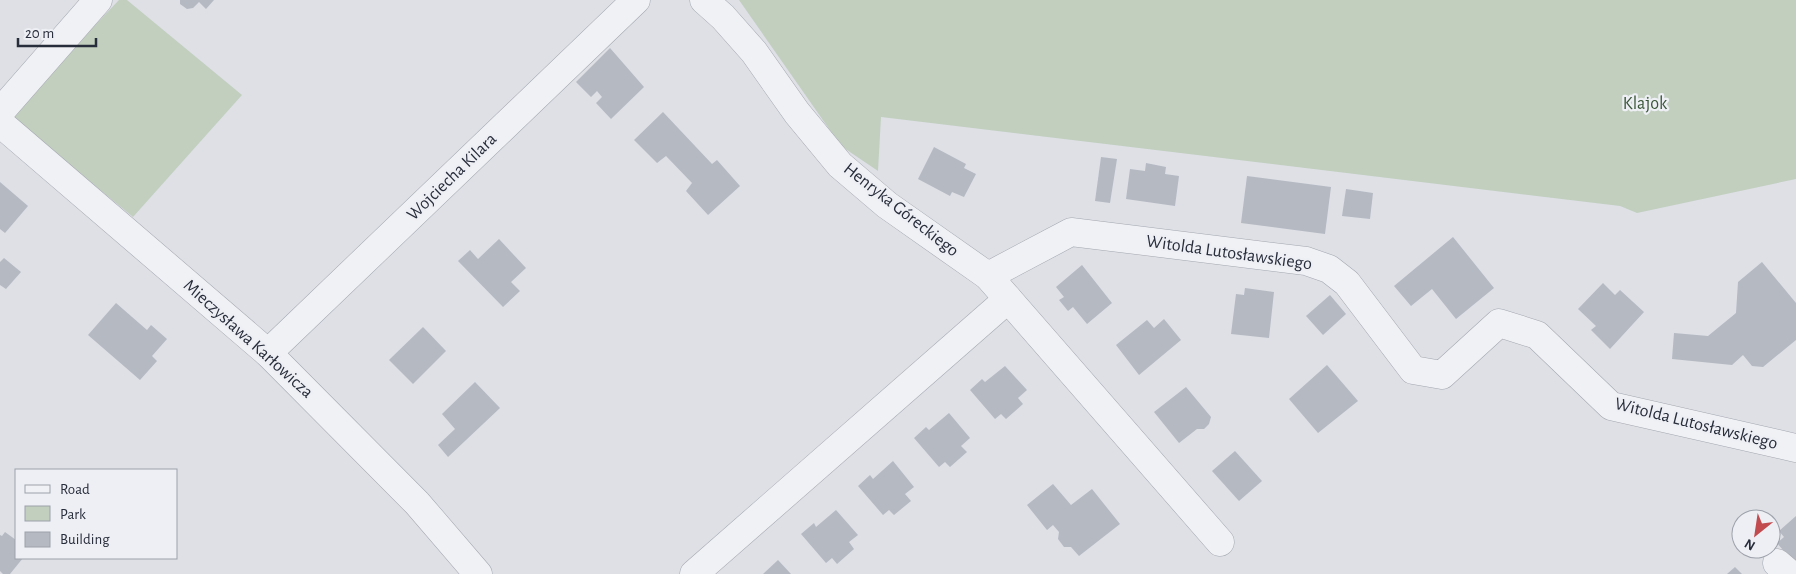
<svg xmlns="http://www.w3.org/2000/svg" width="1796" height="574" font-family="'Alegreya Sans',sans-serif">
<style>
.green{fill:#c2cfbf}
.building{fill:#b5b9c2}
.lines{fill:none;stroke-linecap:round;stroke-linejoin:round}
.minor-casing{stroke:#a4a7af;stroke-width:29}
.minor{stroke:#f0f1f5;stroke-width:28}
.labels{text-anchor:middle;dominant-baseline:central;stroke-width:4.5;stroke-linejoin:round;paint-order:stroke}
.park-label{font-size:18px;fill:#395637;stroke:#edeff4}
.street-label{font-size:18px;fill:#282d3b;stroke:#edeff4}
</style>
<rect width="100%" height="100%" fill="#dee0e6"/>
<!-- green -->
<g class="green">
<path d="M119,0h8l115,95 -109,122 -124,-102z"/>
<path d="M739,0h1057v179l-159,34 -17,-7 -739,-89 -3,54 -37,-25z"/>
</g>
<!-- building -->
<g class="building">
<path d="M180,0h34l-8,9 -7,-7 -6,6 -6,1 -7,-5z"/>
<path d="M610,48l34,39 -33,32 -15,-16 6,-6 -5,-6 -6,6 -15,-15z"/>
<path d="M663,112l49,52 5,-4 23,26 -32,29 -22,-24 6,-8 -26,-27 -9,7 -23,-23z"/>
<path d="M934,147l32,17 -2,4 12,6 -12,23 -12,-5 -2,4 -32,-17z"/>
<path d="M1101,157l16,2 -7,44 -15,-2z"/>
<path d="M1146,163l20,4 -1,7 14,2 -4,30 -49,-7 4,-30 15,2z"/>
<path d="M1247,176l84,11 -6,47 -84,-11z"/>
<path d="M0,182l28,24 -23,27 -5,-4z"/>
<path d="M1346,189l27,4 -3,26 -28,-3z"/>
<path d="M1453,237l41,51 -38,31 -24,-30 -21,17 -17,-20z"/>
<path d="M499,239l27,29 -15,14 9,9 -17,16 -45,-46 12,-11 8,9z"/>
<path d="M4,258l17,14 -15,17 -6,-4v-23z"/>
<path d="M1762,262l34,41v37l-33,27 -11,-1 -9,-11 -11,10 -60,-6 2,-26 34,3 28,-23 2,-31z"/>
<path d="M1082,265l30,38 -25,21 -14,-17 -5,4 -9,-11 5,-3 -8,-10z"/>
<path d="M1603,283l12,12 5,-5 24,22 -34,37 -19,-19 5,-4 -18,-17z"/>
<path d="M1245,288l29,4 -5,46 -38,-4 5,-40 8,1z"/>
<path d="M1330,295l16,19 -23,21 -17,-19z"/>
<path d="M116,303l31,27 4,-5 16,14 -15,17 5,5 -17,19 -52,-45z"/>
<path d="M1164,319l17,21 -42,35 -23,-30 31,-25 7,8z"/>
<path d="M423,327l23,24 -33,33 -24,-24z"/>
<path d="M1327,365l31,36 -40,32 -29,-34z"/>
<path d="M1005,366l22,24 -9,8 5,6 -17,15 -5,-5 -6,5 -25,-29 12,-11 3,3z"/>
<path d="M475,382l25,26 -52,49 -10,-12 17,-16 -13,-15z"/>
<path d="M1186,387l25,30 -2,7 -5,5h-7l-18,14 -25,-31z"/>
<path d="M949,413l21,25 -9,8 6,6 -17,15 -5,-5 -6,5 -25,-29 12,-11 3,3z"/>
<path d="M1235,451l27,30 -23,20 -27,-30z"/>
<path d="M893,461l21,26 -9,7 6,7 -17,14 -5,-5 -6,5 -25,-29 12,-11 3,4z"/>
<path d="M1053,484l18,21 21,-16 28,35 -41,32 -8,-9h-7l-6,-8 1,-7 -6,-7 -6,5 -20,-25z"/>
<path d="M836,510l22,25 -9,7 5,7 -17,15 -5,-6 -6,5 -25,-29 13,-11 2,4z"/>
<path d="M1796,516v47l-1,1 -18,-21 7,-6 -5,-6z"/>
<path d="M5,532l11,8v18h7l-13,16h-7l-3,-3v-36l2,1z"/>
<path d="M778,560l13,14h-28z"/>
<path d="M1735,567l7,7h-15z"/>
</g>
<g class="lines">
<!-- minor casing -->
<g class="minor-casing">
<g id="minor">
<path d="M704,0l19,17 31,35 43,61 43,52 47,40 101,71 232,266"/>
<path d="M0,112l98,-112"/>
<path d="M0,123l268,230 149,150 61,71"/>
<path d="M988,276l83,-44 235,29 23,8 18,14 66,87 29,5 57,-52 38,12 74,71 185,42"/>
<path d="M268,353l368,-353"/>
<path d="M1777,563l13,11"/>
<path d="M694,574l314,-275"/>
</g>
</g>
<!-- minor -->
<use href="#minor" class="minor"/>
</g>
<g class="labels">
<!-- park labels -->
<g class="park-label">
<text x="1645" y="104">Klajok</text>
</g>
<!-- street labels -->
<g class="street-label">
<text transform="translate(452 177) rotate(-44)">Wojciecha Kilara</text>
<text transform="translate(901 210) rotate(38)">Henryka Góreckiego</text>
<text transform="translate(1229 253) rotate(8)">Witolda Lutosławskiego</text>
<text transform="translate(248 339) rotate(42)">Mieczysława Karłowicza</text>
<text transform="translate(1696 424) rotate(14)">Witolda Lutosławskiego</text>
</g>
</g>
<!-- legend -->
<rect x="15" y="469" width="162" height="90" fill="#edeff4" stroke="#9ea1aa"/>
<rect x="25" y="485" width="25" height="8" fill="#f0f1f5" stroke="#9ea1aa"/>
<text x="60" y="494" font-size="15" fill="#282d3b">Road</text>
<rect x="25" y="506" width="25" height="15" fill="#c2cfbf" stroke="#9ea1aa"/>
<text x="60" y="519" font-size="15" fill="#282d3b">Park</text>
<rect x="25" y="532" width="25" height="15" fill="#b5b9c2" stroke="#9ea1aa"/>
<text x="60" y="544" font-size="15" fill="#282d3b">Building</text>
<!-- north arrow -->
<g transform="translate(1756 534) rotate(210)"><circle r="24" fill="#edeff4" stroke="#9ea1aa"/>
<path d="M0-4L9 19L0 12L-9 19Z" fill="#c24b4f"/>
<text y="-8" font-size="14" font-weight="bold" text-anchor="middle" fill="#282d3b">N</text>
</g>
<!-- scale -->
<path d="M18 38v8h78v-8" fill="none" stroke="#282d3b" stroke-width="2.5"/>
<text x="25" y="38" font-size="15" fill="#282d3b" stroke="#edeff4" stroke-width="4" paint-order="stroke">20 m</text>
</svg>
